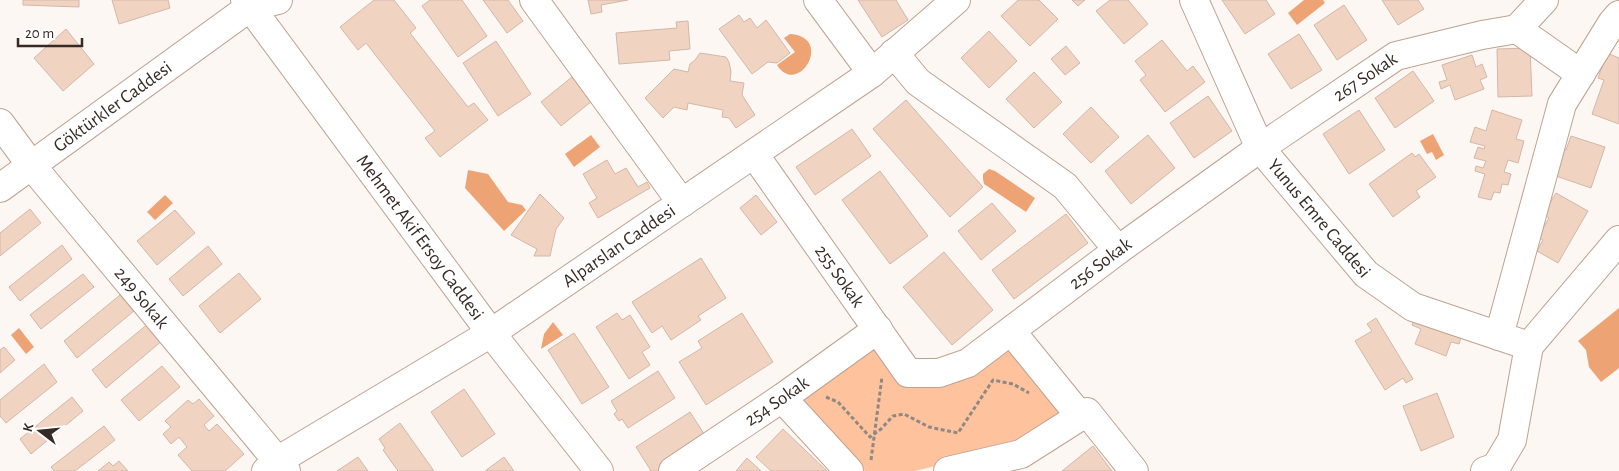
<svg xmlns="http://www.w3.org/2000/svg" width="1619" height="471" font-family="'Alegreya Sans',sans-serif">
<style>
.green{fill:#fec29d}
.water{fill:#eda373}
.building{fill:#f1d3c2;stroke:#d3b7a6}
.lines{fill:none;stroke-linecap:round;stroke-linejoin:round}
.minor-casing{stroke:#bea291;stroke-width:30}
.path{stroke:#918883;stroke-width:3;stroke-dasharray:4 2.5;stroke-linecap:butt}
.minor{stroke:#fff;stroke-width:28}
.labels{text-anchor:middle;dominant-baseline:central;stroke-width:4;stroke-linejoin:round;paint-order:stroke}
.street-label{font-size:19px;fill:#362a24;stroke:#fff}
</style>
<rect width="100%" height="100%" fill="#fdf7f3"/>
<!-- green -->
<path class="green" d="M875,341l29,41 107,-37 61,69 -54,32 -103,25h-50l-72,-74z"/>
<!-- water -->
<g class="water">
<path d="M1304,0h19l2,3 -28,22 -9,-12z"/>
<path d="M790,34c45,3 8,64 -13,31l18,-13 -11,-14z"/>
<path d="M1433,134l11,21 -8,5 -4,-8 -5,2 -7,-13z"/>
<path d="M591,135l9,12 -26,20 -9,-13z"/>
<path d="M989,169l6,2 40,27 -9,14 -42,-28 -1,-5v-5z"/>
<path d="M468,170l20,4 20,28 14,3 4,5 -22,21 -39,-43z"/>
<path d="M165,195l8,8 -18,17 -8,-8z"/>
<path d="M1619,308v60l-18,14 -12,-15 -3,-17 -8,-9z"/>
<path d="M553,322l10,13 -22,14 3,-15z"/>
<path d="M19,328l15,19 -8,7 -15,-19z"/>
</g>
<!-- building -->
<g class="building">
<path d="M23,0h56v7l-56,-2z"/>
<path d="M112,0h56l2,8 -51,16z"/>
<path d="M374,0h20l22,28 -6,5 58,74 6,-4 14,17 -48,37 -15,-19 10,-7 -69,-88 -8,7 -18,-23z"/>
<path d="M430,0h32l25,36 -29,21 -36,-51z"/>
<path d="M483,0h25l15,21 -16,12z"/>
<path d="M588,0h40l-27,5 1,7 -11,2z"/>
<path d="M858,0h38l12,20 -26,17z"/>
<path d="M1018,0h21l19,19 -28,27 -29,-30z"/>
<path d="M1072,0h13l-7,6z"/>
<path d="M1110,0h18l20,24 -24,20 -28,-33z"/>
<path d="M1222,0h44l9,14 -30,20z"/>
<path d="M1382,0h36l6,9 -26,16z"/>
<path d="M1344,5l23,35 -30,20 -23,-35z"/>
<path d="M739,15l5,7 6,-4 7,10 9,-8 24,33 -13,10 -9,-1 -16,12 -33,-45z"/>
<path d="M688,21l2,28 -21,2 1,9 -51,4 -3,-31 61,-5 -1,-6z"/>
<path d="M66,29l28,35 -31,27 -29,-33z"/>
<path d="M989,31l28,30 -28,27 -28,-30z"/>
<path d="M1299,34l23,36 -31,19 -23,-35z"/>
<path d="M1162,40l25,31 6,-5 12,16 -40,30 -25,-32 6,-5 -11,-14z"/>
<path d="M496,41l35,53 -33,22 -35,-53z"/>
<path d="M1066,46l14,17 -15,12 -14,-16z"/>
<path d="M1530,48l2,48 -34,1 -1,-48z"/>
<path d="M700,53l26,4 3,5 2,10 -1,9 14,2 -2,12 13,20 -19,13 -7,-10 -7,-1 1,-7 -35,-7 -1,7 -13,-3 -11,11 -18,-20 29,-29 14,3 2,-8 5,-4z"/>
<path d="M1607,53l12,5v66l-27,-10 12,-34 -6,-2z"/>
<path d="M1472,55l4,12 6,-3 5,13 -7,3 4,9 -29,11 -5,-15 -9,4 -2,-7 8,-2 -5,-15z"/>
<path d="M1413,71l21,30 -39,27 -20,-30z"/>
<path d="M1034,72l28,30 -28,26 -28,-29z"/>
<path d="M572,77l20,24 -31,25 -20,-24z"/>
<path d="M1208,96l24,35 -38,27 -24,-35z"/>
<path d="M906,100l77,87 -33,30 -77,-88z"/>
<path d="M1091,107l28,30 -28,26 -28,-29z"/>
<path d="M1359,110l26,40 -36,24 -26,-40z"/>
<path d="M1492,110l30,10 -6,19 8,2 -6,22 -10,-3 -4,12 7,2 -3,11 -6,-1 -2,9 -6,-1 -3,8 -13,-3 7,-23 -10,-3 1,-5 7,2 3,-7 -12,-3 4,-11 6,2 1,-3 -15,-4 5,-15 11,4z"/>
<path d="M852,129l19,27 -56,39 -19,-28z"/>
<path d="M1148,135l27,33 -44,36 -26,-33z"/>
<path d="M1571,136l34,11 -14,41 -41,-14 9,-26 7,2z"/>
<path d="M1412,153l3,4 4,-3 17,23 -20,14 4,6 -27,20 -24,-33z"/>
<path d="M607,160l8,14 11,-6 12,19 9,-5 3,6 -52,30 -9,-15 8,-5 -14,-24z"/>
<path d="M880,171l48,65 -38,28 -48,-64z"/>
<path d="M1556,193l32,18 -30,52 -21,-12 6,-11 -5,-3 11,-19 -6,-4z"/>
<path d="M540,194l24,24 -8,11 -6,27h-16l3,-7 -26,-14z"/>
<path d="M756,195l21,27 -16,13 -21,-27z"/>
<path d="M992,203l24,28 -35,29 -23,-29z"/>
<path d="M30,209l11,14 -41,33v-23z"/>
<path d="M175,210l20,23 -38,32 -20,-24z"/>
<path d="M1066,214l22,29 -74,56 -22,-29z"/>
<path d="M62,245l10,14 -52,42 -11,-14z"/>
<path d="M208,246l14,18 -39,32 -14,-17z"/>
<path d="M944,252l49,58 -41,35 -49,-58z"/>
<path d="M701,258l25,40 -28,18 3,4 -30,20 -9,-14 -10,7 -20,-31z"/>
<path d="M239,273l22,26 -41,34 -21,-27z"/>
<path d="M83,274l11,13 -53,42 -11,-14z"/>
<path d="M120,295l14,16 -57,47 -13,-17z"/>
<path d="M617,313l5,7 8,-5 20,32 -8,5 8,13 -21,14 -33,-52z"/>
<path d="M742,313l31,49 -67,43 -27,-43 23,-14 -4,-7z"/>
<path d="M1416,316l46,18 -3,10 -8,-2 -5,14 -31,-12 6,-15 -9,-4z"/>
<path d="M1376,318l37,61 -7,4 -3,-5 -18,12 -30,-49 17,-10 -5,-7z"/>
<path d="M149,323l14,17 -57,48 -14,-18z"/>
<path d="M574,333l35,54 -27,17 -34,-54z"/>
<path d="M4,347l11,13 -15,13v-23z"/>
<path d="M44,364l13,18 -51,41 -6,-7v-16z"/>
<path d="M162,366l18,21 -41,34 -18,-21z"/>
<path d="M658,371l17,27 -47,30 -6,-9 -3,2 -5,-7 3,-3 -6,-10z"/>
<path d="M464,389l31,45 -33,23 -31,-45z"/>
<path d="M1437,393l17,44 -33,14 -18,-45z"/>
<path d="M72,397l11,14 -52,43 -11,-15z"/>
<path d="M199,399l15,17 -10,9 5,6 8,-7 27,30 -19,17h-33l-14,-16 9,-8 -8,-10 -8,7 -8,-10 8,-7 -6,-6 23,-21 5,4z"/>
<path d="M690,412l18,28 -48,31h-9l-15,-24z"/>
<path d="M400,423l34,48h-36l-15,-21 2,-2 -6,-9z"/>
<path d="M104,426l11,14 -40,31h-21l-3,-4z"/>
<path d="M783,429l44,42h-56l-15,-14z"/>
<path d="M1093,446l19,25h-50z"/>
<path d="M358,457l10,14h-31z"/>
<path d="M504,457l10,14h-29z"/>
<path d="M747,458l14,13h-25z"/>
<path d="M119,461l9,10h-30l11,-9 4,4z"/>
</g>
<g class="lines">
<!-- minor casing -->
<g class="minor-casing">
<g id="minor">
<path id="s1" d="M245,0l246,333 108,138"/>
<path d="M534,0l148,203"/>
<path d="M818,0l54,73"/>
<path id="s2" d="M1194,0l66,148 106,126 47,33 116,39"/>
<path d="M1517,29l27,-29"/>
<path d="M894,53l24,29 147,104 53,64"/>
<path id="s3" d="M0,123l31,42 255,306"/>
<path id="s4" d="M754,154l154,219h31l29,-10 150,-113 142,-102 136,-92 86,-21 35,-6 64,45"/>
<path id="s5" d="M0,188l250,-181 28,-7"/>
<path d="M1011,331l69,85"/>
<path d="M1499,336l63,-232 50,-81 7,-8"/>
<path d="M782,398l67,73"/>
<path id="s6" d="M266,471l11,-10 214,-128 381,-260 84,-73"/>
<path id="s7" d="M673,471l109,-73 96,-69"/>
<path d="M948,471l73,-17 66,-42 47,59"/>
<path d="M1485,471l11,-4 16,-27 17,-94 90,-106"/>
</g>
</g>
<!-- path -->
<g class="path">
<path d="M826,397l12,5 32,35 11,-8 12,-13 11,-2 25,13 29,6 35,-53 20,4 16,9"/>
<path d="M871,460l11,-83"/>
</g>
<!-- minor -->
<use href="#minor" class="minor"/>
</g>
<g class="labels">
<!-- street labels -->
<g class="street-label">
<text stroke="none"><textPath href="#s4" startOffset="819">267 Sokak</textPath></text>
<text stroke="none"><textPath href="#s5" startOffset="139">Göktürkler Caddesi</textPath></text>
<text stroke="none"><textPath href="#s2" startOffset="254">Yunus Emre Caddesi</textPath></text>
<text stroke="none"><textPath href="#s1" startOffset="295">Mehmet Akif Ersoy Caddesi</textPath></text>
<text stroke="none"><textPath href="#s6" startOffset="419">Alparslan Caddesi</textPath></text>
<text stroke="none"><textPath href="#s4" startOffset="495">256 Sokak</textPath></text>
<text stroke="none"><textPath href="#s4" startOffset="149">255 Sokak</textPath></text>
<text stroke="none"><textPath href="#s3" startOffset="225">249 Sokak</textPath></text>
<text stroke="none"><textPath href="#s7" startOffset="125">254 Sokak</textPath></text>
</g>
</g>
<!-- north arrow -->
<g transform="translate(40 431) rotate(286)" stroke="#ffffff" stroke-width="4" paint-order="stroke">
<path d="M0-4L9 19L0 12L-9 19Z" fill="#362a24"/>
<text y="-8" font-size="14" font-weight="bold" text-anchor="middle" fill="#362a24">K</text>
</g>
<!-- scale -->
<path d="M18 38v8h64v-8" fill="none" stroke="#362a24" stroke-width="2.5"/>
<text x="25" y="38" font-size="15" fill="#362a24" stroke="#ffffff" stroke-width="4" paint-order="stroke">20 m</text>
</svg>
